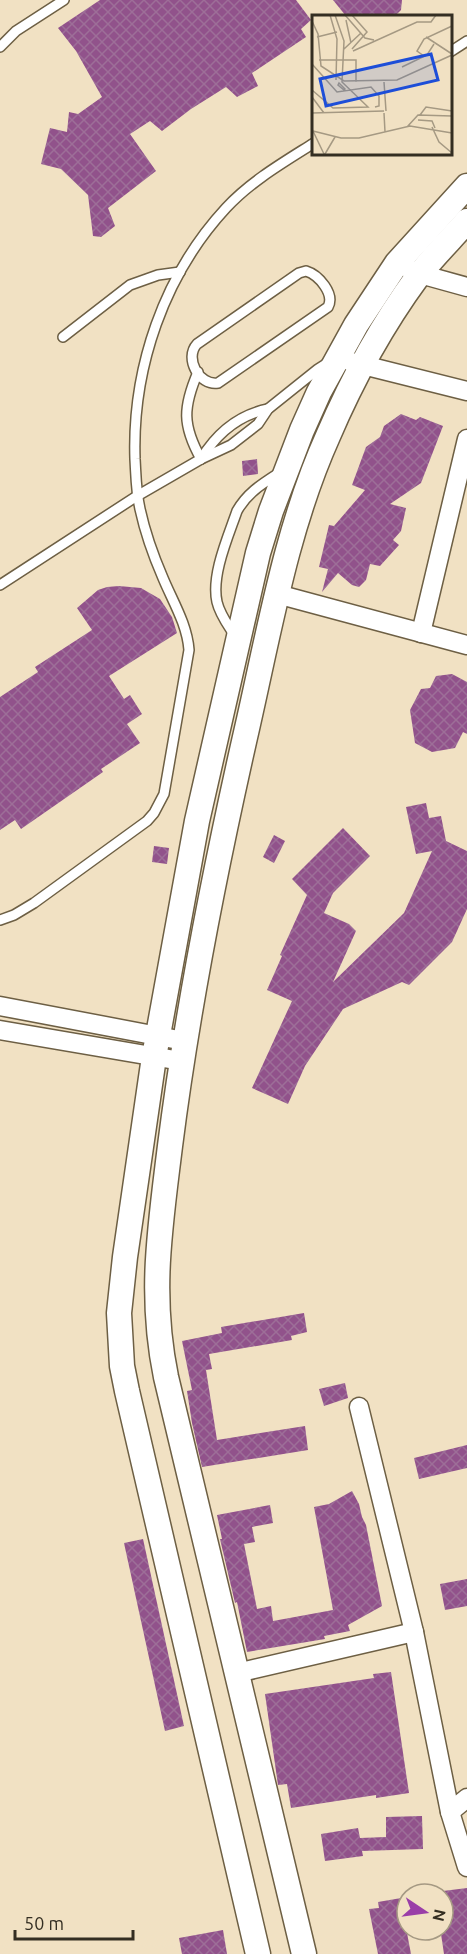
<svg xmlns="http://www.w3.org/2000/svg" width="467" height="1954" font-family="Ubuntu,sans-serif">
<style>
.building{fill:url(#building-cross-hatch)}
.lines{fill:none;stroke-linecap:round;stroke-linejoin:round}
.service-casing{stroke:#6d5f44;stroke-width:12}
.minor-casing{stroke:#6d5f44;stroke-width:21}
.tertiary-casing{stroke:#6d5f44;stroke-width:27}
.service{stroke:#fff;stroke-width:9}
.minor{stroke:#fff;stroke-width:18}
.tertiary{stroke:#fff;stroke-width:24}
.inset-road{fill:none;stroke:#a59983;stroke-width:1.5}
.view{fill:#1d4ed8;fill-opacity:0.15;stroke:#1d4ed8;stroke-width:3}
.inset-edge{fill:none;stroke:#342e22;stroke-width:3}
</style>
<defs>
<pattern id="building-cross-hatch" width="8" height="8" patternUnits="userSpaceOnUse" patternTransform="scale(1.5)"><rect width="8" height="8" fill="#91528b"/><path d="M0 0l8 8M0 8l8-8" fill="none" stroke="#9d6e98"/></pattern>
</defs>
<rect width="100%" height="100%" fill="#f1e1c3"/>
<!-- building -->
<g class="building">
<path d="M100,0h196l15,20 -10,9 5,8 -54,36 6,13 -21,11 -11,-10 -35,22 -29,22 -12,-10 -20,13 26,37 -48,37 7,18 -14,11 -8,-1 -5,-41 -27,-26 -20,-5 9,-36 17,4 2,-20 9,2 24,-17 -26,-46 -18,-23z"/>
<path d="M333,0h69l-1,10 -6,6h-49z"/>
<path d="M401,414l15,6 4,-3 23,9 -22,57 -31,21 16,4 -5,23 -8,9 6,5 -19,21 -10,-2 -4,16 -7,7 -7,-2 -14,-12 -16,19 6,-23 -9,-2 10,-42 5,1 31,-36 -13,-5 14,-38 14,-10 4,-11z"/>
<path d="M257,459l1,15 -15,2 -1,-15z"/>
<path d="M119,586l22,2 19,11 12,18 5,16 -68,43 15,23 6,-4 12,19 -15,10 13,19 -39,26 2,3 -82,57 -6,-9 -15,10v-133l38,-25 -3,-5 57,-37 -15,-22 21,-18 9,-3z"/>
<path d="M452,674l15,8v52l-4,-2 -8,16 -23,4 -17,-9 -5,-33 11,-21 9,-1 6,-12z"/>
<path d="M426,803l3,15 12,-2 5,25 21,10v58l-15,33 -43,43 -7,-3 -59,27 -38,57 -17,38 -36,-16 40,-87 -25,-11 15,-34 -2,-1 27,-60 -15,-16 51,-51 27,28 -37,37 -9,20 25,11 7,7 -23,51 71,-69 28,-62 -16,3 -10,-47z"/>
<path d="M274,835l11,6 -11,22 -11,-6z"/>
<path d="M154,846l15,2 -2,16 -15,-2z"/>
<path d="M304,1313l3,19 -16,4 1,4 -83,14 3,15 -6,1 11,70 88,-14 3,24 -106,17 -10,-44 -5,-32 5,-1 -10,-49 40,-8 -1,-6z"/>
<path d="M345,1383l3,15 -24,8 -5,-17z"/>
<path d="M467,1445v23l-48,11 -5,-21z"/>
<path d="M352,1491l7,13 3,13 4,8 16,81 -34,19 2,6 -26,5 1,3 -78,13 -10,-50 -2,1 -15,-64h2l-5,-24 53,-10 3,18 -21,4 3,15 -11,2 13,65 14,-3 2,15 60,-11 -19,-103 15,-3z"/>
<path d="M143,1539l41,187 -19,5 -41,-188z"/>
<path d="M467,1579v27l-22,4 -5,-26z"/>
<path d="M391,1672l18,121 -33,5v-3l-85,13 -4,-24 -9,1 -13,-91 109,-16 -1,-4z"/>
<path d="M422,1816l1,33 -61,2 1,5 -38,5 -4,-27 37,-6 2,10 26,-1v-20z"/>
<path d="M467,1888v66h-23l-3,-20h2v-43z"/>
<path d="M407,1897v36l4,21h-33l-9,-45 10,-1 -1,-6z"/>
<path d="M223,1930l4,24h-45l-3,-16z"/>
</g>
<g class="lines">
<!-- service casing -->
<g class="service-casing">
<g id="service">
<path d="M0,47l16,-16 48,-31"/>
<path d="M450,52l17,-11"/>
<path d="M306,271c13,4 29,23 22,36l-110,76c-19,3 -34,-25 -21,-39l102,-71z"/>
<path d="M63,337l67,-52 28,-10 22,-3"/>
<path d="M198,372c-15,35 -16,53 3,87"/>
<path d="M201,459c16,-26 37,-44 67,-50"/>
<path d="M0,585l137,-89 64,-37 30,-14 27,-21 10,-15 50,-40 11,-7"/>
<path d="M235,636c-7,-11 -15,-21 -18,-34 -6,-27 11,-65 20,-91 10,-18 25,-27 42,-38"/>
<path d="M0,920l14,-5 20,-12 113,-82 7,-8 10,-19 25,-144c-2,-26 -16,-48 -26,-72 -10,-23 -18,-46 -23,-69 -4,-17 -4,-33 -5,-50 -3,-91 29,-184 91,-251 25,-27 58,-46 88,-65"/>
</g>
</g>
<!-- minor casing -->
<g class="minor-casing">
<g id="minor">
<path d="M409,269l11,5 47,13"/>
<path d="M351,362l116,29"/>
<path d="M277,594l190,51"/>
<path d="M421,633l46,-194"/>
<path d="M0,1006l184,35"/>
<path d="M0,1030l181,31"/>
<path d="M359,1407l55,225 36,180 17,55"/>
<path d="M237,1673l177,-41"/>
<path d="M450,1812l17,-14"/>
</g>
</g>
<!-- tertiary casing -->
<g class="tertiary-casing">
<g id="tertiary">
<path d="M258,1954l-131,-563 -5,-25 -3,-53 6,-56 29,-200 43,-236 61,-268 13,-42 31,-81 17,-38 37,-67 41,-62 70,-77"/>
<path d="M304,1954l-138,-577c-17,-83 -6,-149 4,-231 18,-142 46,-282 78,-422 22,-97 39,-197 80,-288 24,-56 54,-111 90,-160 15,-19 33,-37 49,-55"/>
</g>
</g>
<!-- service -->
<use href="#service" class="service"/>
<!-- minor -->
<use href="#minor" class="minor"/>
<!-- tertiary -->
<use href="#tertiary" class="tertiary"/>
</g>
<!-- overview -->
<g transform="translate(312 15)">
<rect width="140" height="140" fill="#f1e1c3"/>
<path class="inset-road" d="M18,0l7,24 -1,41M33,0l20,23 9,2M34,5l5,23M0,6l6,13 3,32 23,15 53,-1 55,-25M5,22l20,-5M114,22l26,17M32,34l17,-16M40,34l15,-17 -15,-17M41,36l64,-29h14l5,-7M112,41l-7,-5 7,-12 28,-13M7,45h37v22M0,49l25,28 34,-5 8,9v10l-4,1M90,52l25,-12 7,-11M72,67l2,29M27,68l6,6 -1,1 -6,-5zM0,75l21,18 35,-1 -26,-25 2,-41 -9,-26M0,82l12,16M0,98l72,-2M72,98l1,19M108,100l6,-8 26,4M106,105l14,1 3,7M95,112l11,-12 34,1M120,112l7,15 13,11M0,114l12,25M1,116l28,7h18l51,-12 42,7M13,139l10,-17"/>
<path class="view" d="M119,39l7,26 -112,26 -6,-27z"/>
<rect width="140" height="140" class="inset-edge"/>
</g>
<!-- north arrow -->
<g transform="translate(425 1912) rotate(103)"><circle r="28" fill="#f1e1c3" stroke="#a59983" stroke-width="1.5"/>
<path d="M0-4.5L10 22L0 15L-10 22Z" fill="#9a3ea8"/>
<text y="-9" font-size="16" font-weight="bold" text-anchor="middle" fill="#342e22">N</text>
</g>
<!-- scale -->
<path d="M15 1930v9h118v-9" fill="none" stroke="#342e22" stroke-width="3"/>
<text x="24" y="1930" font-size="18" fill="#342e22" stroke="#f1e1c3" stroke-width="4.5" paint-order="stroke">50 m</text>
</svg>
